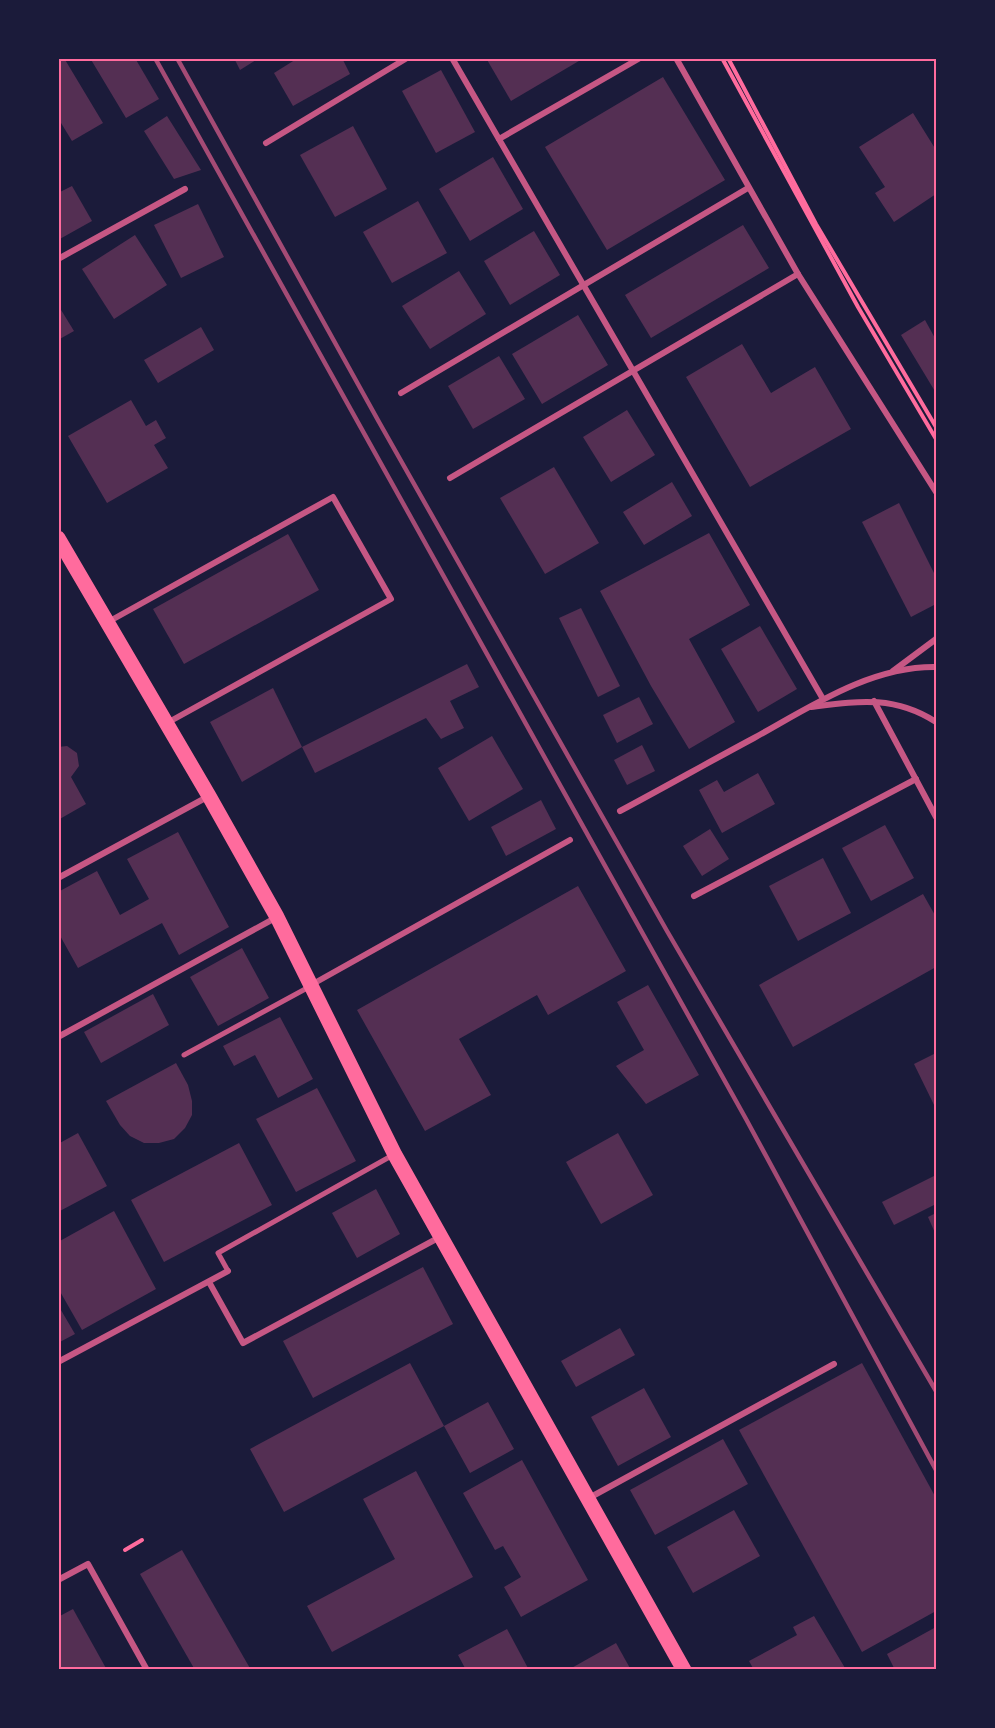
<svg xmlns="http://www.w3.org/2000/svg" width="995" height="1728" font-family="Poppins,sans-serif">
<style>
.building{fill:#542f53}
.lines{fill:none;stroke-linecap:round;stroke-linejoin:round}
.path{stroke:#ff6b9d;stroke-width:4}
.pedestrian{stroke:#c65784;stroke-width:5}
.minor{stroke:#c65784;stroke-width:6}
.primary{stroke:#ff6b9d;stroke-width:15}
.rail{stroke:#a44b75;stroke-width:4.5}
.neatline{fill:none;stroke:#ff6b9d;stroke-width:2}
</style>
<rect width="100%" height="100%" fill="#1b1b3a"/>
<!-- building -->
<g class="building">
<path d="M58,58h6l39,65 -31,18 -14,-23z"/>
<path d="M90,58h45l24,41 -33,19z"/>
<path d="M234,58h25l-19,12z"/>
<path d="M298,58h44l8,16 -57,32 -19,-33z"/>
<path d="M486,58h98l-73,43z"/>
<path d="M441,70l34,62 -39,21 -34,-62z"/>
<path d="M663,77l62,103 -118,70 -62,-103z"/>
<path d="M913,113l23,37v44l-42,28 -19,-29 10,-6 -26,-40z"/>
<path d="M167,116l34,54 -27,9 -30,-48z"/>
<path d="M353,126l34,63 -52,28 -35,-62z"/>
<path d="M493,157l30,52 -53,32 -31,-52z"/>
<path d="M72,186l20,35 -34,19v-47z"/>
<path d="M418,201l29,52 -55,30 -29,-51z"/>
<path d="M198,204l26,53 -43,21 -27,-53z"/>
<path d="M743,225l26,43 -118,70 -26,-43z"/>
<path d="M534,231l26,44 -50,30 -26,-44z"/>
<path d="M135,235l32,50 -53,34 -32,-50z"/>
<path d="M459,271l27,43 -56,35 -28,-43z"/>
<path d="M58,305l16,26 -16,9z"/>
<path d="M578,315l30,50 -66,39 -30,-50z"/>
<path d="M925,320l11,20v53l-35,-58z"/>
<path d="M201,327l13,23 -56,33 -14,-23z"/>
<path d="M742,344l29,49 44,-26 36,62 -101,58 -64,-110z"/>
<path d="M499,356l26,43 -52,30 -25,-43z"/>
<path d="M131,400l15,26 10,-6 10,18 -12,7 14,23 -61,35 -39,-67z"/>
<path d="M627,410l28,45 -44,27 -28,-45z"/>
<path d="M554,467l45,76 -54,31 -45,-76z"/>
<path d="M672,482l20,34 -48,29 -21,-33z"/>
<path d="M899,503l37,74v27l-25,13 -49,-95z"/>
<path d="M709,533l41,72 -61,34 46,83 -46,27 -38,-63 -51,-95z"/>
<path d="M288,534l31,56 -135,74 -31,-55z"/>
<path d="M581,608l39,78 -22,11 -39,-79z"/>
<path d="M760,626l37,63 -39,23 -37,-63z"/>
<path d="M467,664l12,23 -29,14 14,27 -23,11 -15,-21 -111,55 -13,-26z"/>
<path d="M273,688l29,59 -60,35 -32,-60z"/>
<path d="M639,697l14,27 -36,19 -14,-28z"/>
<path d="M492,736l31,53 -54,32 -31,-53z"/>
<path d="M642,745l13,26 -28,14 -13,-25z"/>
<path d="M67,746l10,7 2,13 -8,11 15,27 -28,16v-73z"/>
<path d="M758,773l17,31 -53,29 -23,-43 18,-10 7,12z"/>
<path d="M541,800l15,29 -50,27 -15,-29z"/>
<path d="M885,825l29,53 -43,23 -29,-53z"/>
<path d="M710,829l19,30 -27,17 -19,-30z"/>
<path d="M178,832l51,95 -50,28 -17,-32 -84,45 -20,-36v-40l39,-21 23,44 29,-16 -22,-40z"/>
<path d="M823,858l28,55 -53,28 -29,-55z"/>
<path d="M578,886l48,85 -78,44 -11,-20 -78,44 32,56 -66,36 -68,-121z"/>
<path d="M923,894l13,23v50l-143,80 -34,-62z"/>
<path d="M242,948l27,50 -51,28 -28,-49z"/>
<path d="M648,985l51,90 -53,29 -30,-38 28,-16 -27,-48z"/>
<path d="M153,994l16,31 -68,38 -17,-31z"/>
<path d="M280,1017l33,62 -35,19 -23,-43 -21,11 -11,-20z"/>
<path d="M936,1053v56l-22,-45z"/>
<path d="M176,1063l12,22 4,16v14l-7,13 -11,11 -15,4h-15l-14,-7 -10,-11 -14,-24z"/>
<path d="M317,1088l39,73 -60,31 -40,-73z"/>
<path d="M78,1133l29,53 -49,26v-68z"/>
<path d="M618,1133l35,62 -52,29 -35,-62z"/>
<path d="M239,1143l33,62 -108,57 -33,-62z"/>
<path d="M936,1175v29l-42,21 -12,-23z"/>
<path d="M376,1189l24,45 -43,24 -25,-45z"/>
<path d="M114,1211l42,78 -74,41 -24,-42v-46z"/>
<path d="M936,1213v22l-8,-18z"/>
<path d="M423,1267l30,57 -140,74 -30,-57z"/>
<path d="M58,1305l17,29 -17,9z"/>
<path d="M620,1328l15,27 -59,32 -15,-26z"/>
<path d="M410,1363l34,63 44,-24 26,47 -44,24 -26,-47 -160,86 -34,-63z"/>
<path d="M862,1363l74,135v113l-74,41 -123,-222z"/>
<path d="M644,1388l27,49 -53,29 -27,-49z"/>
<path d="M723,1439l25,45 -93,51 -25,-45z"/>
<path d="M522,1460l66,120 -67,37 -17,-30 17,-10 -18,-31 -8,4 -32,-57z"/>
<path d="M416,1471l57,106 -141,75 -25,-46 88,-47 -32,-60z"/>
<path d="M734,1510l26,46 -67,37 -26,-46z"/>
<path d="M182,1550l69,120h-56l-55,-96z"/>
<path d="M73,1609l34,61h-49v-53z"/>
<path d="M814,1616l31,52 -91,2 -5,-9 48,-26 -4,-8z"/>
<path d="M936,1627v43h-41l-8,-16z"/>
<path d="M507,1629l22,41h-63l-8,-15z"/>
<path d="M616,1643l15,27h-63z"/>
</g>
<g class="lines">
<!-- path -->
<g class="path">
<path d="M722,58l136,249 78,132"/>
<path d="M728,58l88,166 120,203"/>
<path d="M125,1550l17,-10"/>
</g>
<!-- pedestrian -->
<g class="pedestrian">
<path d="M184,1055l125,-68"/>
<path d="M228,1271l-10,-18 175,-98"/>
</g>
<!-- minor -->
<g class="minor">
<path d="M452,58l371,641"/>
<path d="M676,58l122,216 138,218"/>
<path d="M499,139l141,-81"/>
<path d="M266,143l141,-85"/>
<path d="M58,259l127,-70"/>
<path d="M401,393l347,-205"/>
<path d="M450,478l348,-204"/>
<path d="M108,622l225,-125 58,102 -224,124"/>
<path d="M893,671l43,-32"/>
<path d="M874,701l62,116"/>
<path d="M811,707c47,-6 83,-12 125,15"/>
<path d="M620,811c45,-24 89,-49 134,-73 56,-31 116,-72 182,-71"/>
<path d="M58,878l151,-82"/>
<path d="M694,896l222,-117"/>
<path d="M311,985l259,-145"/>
<path d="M58,1037l219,-120"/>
<path d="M209,1282l34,61 197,-106"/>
<path d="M58,1362l170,-91"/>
<path d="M589,1498l245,-134"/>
<path d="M58,1580l30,-16 59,106"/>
</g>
<!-- primary -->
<path class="primary" d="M58,538l151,258 68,121 118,238 289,515"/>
<!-- rail -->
<g class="rail">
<path d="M155,58l591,1061 190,351"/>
<path d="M177,58l202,364 288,509 269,460"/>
</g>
</g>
<!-- border -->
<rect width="995" height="1728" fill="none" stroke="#1b1b3a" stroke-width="120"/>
<rect x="60" y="60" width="875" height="1608" class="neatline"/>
</svg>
